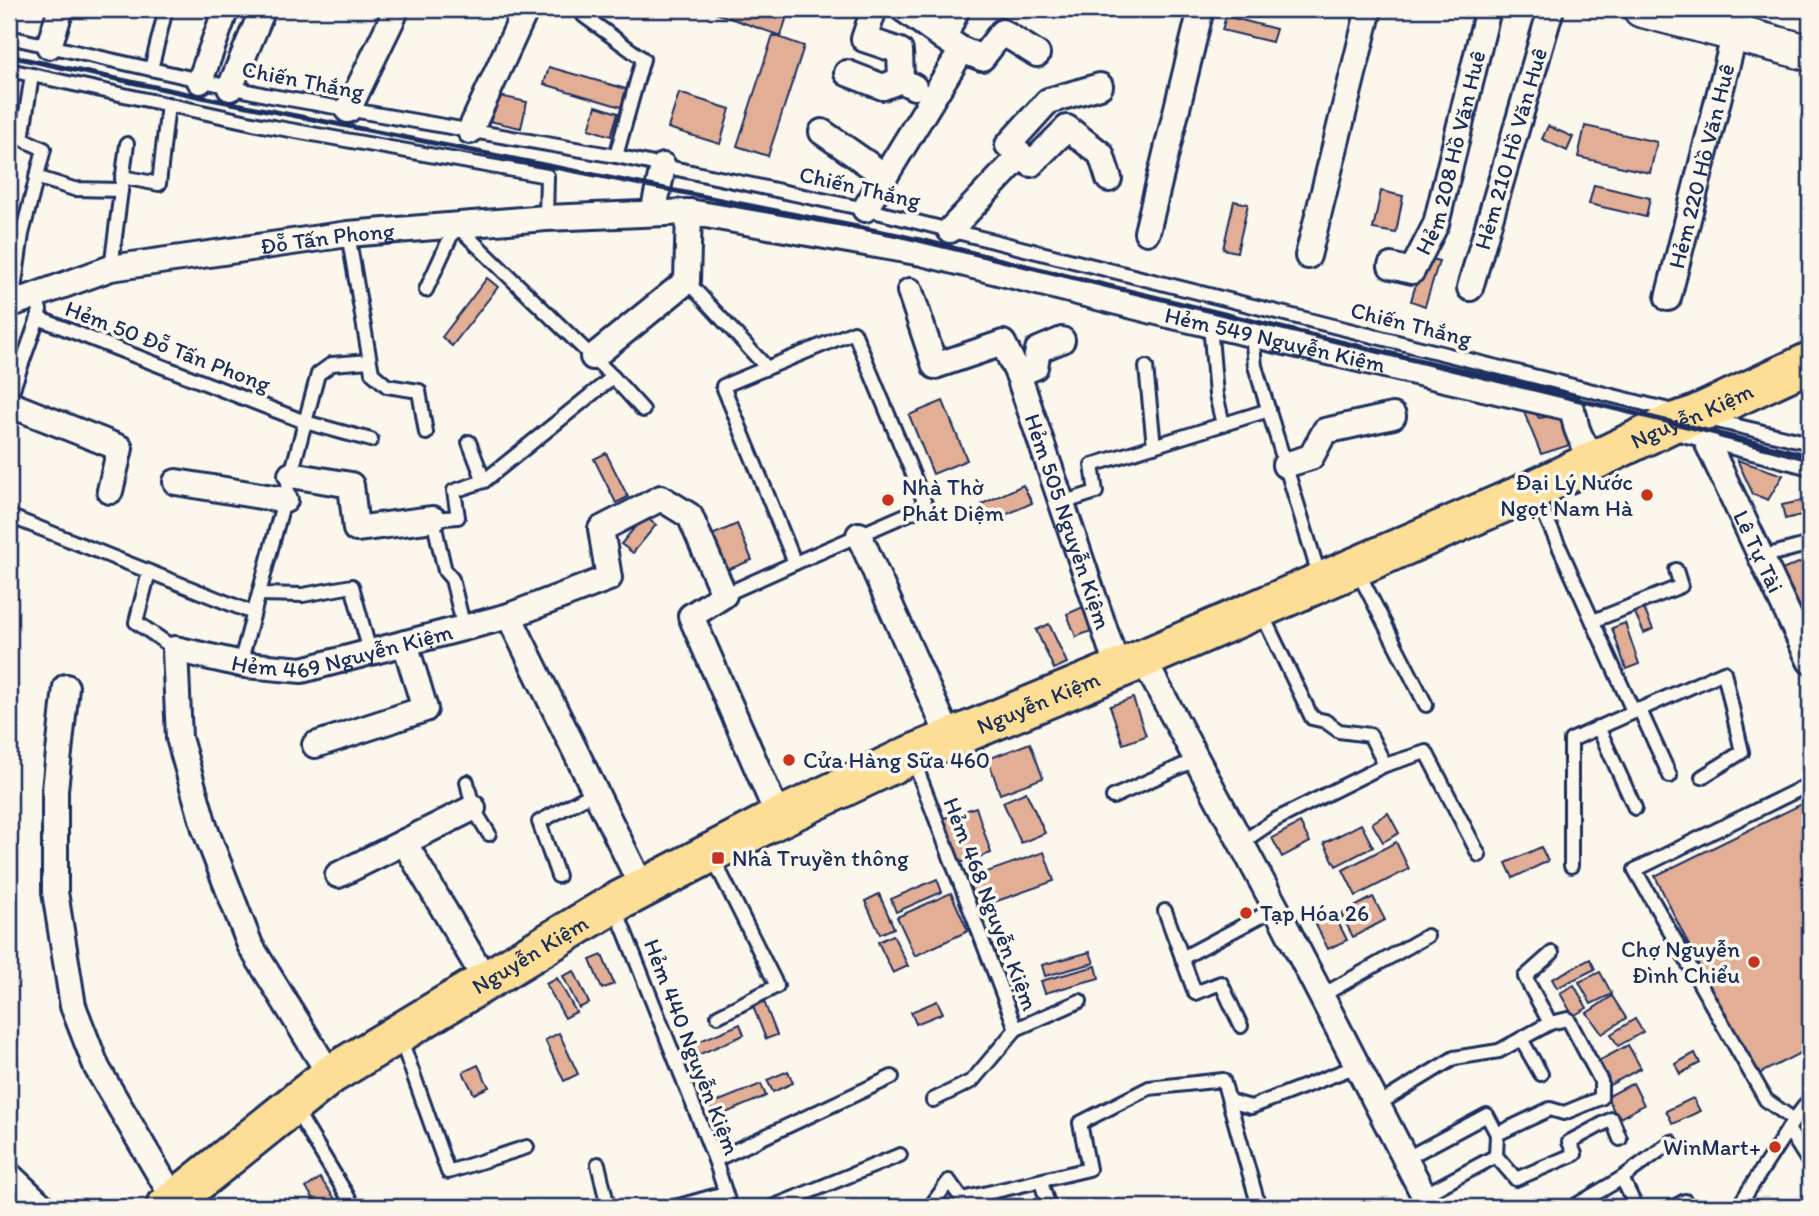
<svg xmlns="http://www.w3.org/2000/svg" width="1819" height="1216" font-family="Itim,sans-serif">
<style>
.building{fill:#e2ae96;stroke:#1b2f5e;stroke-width:2}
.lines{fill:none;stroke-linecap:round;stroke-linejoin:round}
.service-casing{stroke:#1b2f5e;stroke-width:18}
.minor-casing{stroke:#1b2f5e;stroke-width:30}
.secondary-casing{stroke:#1b2f5e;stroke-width:40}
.primary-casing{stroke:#1b2f5e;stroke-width:44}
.service{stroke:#fbf7ec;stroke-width:12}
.minor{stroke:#fbf7ec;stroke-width:24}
.secondary{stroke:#fbf7ec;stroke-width:35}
.primary{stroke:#fdde96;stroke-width:38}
.rail{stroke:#1b2f5e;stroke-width:5}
.poi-dot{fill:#c8321e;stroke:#fbf7ec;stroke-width:2.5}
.labels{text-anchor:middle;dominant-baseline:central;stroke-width:7;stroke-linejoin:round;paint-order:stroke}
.street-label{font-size:23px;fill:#1b2f5e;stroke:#fbf7ec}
.poi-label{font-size:23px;fill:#1b2f5e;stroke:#fbf7ec;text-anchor:start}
</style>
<rect width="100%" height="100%" fill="#fbf7ec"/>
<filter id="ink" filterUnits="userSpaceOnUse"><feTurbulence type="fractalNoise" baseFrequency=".0143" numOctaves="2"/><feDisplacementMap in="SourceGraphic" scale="14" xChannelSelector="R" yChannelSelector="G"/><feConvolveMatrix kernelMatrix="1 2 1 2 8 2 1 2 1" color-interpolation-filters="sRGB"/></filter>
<g filter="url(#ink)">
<!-- building -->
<g class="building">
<path d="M704,9h85l-8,27z"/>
<path d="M1099,9h42v6z"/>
<path d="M1226,16l50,13 -4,13 -50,-12z"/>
<path d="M773,35l31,11 -36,110 -31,-10z"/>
<path d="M549,67l77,22 -5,18 -77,-23z"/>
<path d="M679,93l51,16 -10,35 -52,-16z"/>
<path d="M495,95l32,7 -6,26 -32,-7z"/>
<path d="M596,106l22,7 -7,23 -22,-7z"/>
<path d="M1548,126l25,11 -6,14 -25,-12z"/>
<path d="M1585,126l72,16 -7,31 -72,-16z"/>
<path d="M1594,185l56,13 -4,19 -57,-13z"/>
<path d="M1381,191l22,5 -7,37 -23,-4z"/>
<path d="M1234,201l14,3 -11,48 -14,-3z"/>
<path d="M1424,257l15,4 -14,45 -14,-5z"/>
<path d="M487,278l11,9 -46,59 -10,-9z"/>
<path d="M943,401l24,59 -34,14 -24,-59z"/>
<path d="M1523,410l11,1 5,7 21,-3 13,29 -32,10z"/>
<path d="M606,453l22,44 -12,6 -22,-44z"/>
<path d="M1737,460l46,15 -15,25 -15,-6z"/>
<path d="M1023,485l9,18 -42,19 -8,-18z"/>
<path d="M1810,499v14l-25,6 -3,-14z"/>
<path d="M644,516l12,9 -23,28 -12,-9z"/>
<path d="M737,524l15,36 -25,10 -15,-35z"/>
<path d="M1810,558v81l-28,-69z"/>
<path d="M1083,607l10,23 -17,7 -9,-23z"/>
<path d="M1643,607l10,22 -9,4 -10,-22z"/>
<path d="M1625,623l14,41 -13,5 -14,-41z"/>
<path d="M1049,624l18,39 -13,6 -18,-39z"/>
<path d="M1133,698l13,38 -23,8 -13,-38z"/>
<path d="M1030,743l13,35 -43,16 -12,-35z"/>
<path d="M1026,792l19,41 -24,10 -18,-41z"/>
<path d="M1810,800v248l-57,29 -98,-201z"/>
<path d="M976,807l15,46 -35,11 -15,-45z"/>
<path d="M1388,813l11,20 -16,9 -11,-19z"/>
<path d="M1300,823l10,19 -28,15 -10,-19z"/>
<path d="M1361,824l12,23 -37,19 -12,-23z"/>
<path d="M1396,842l13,27 -53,27 -13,-26z"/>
<path d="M1541,847l7,14 -35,17 -7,-15z"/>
<path d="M1044,852l10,29 -77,27 -10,-29z"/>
<path d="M937,879l5,13 -46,20 -5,-13z"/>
<path d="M951,893l17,38 -53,25 -18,-39z"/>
<path d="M879,894l15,34 -14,6 -15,-33z"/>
<path d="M1373,897l12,23 -32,17 -12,-23z"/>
<path d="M1335,916l12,24 -19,9 -12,-24z"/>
<path d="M893,935l15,31 -15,7 -15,-31z"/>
<path d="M1090,952l4,11 -49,13 -3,-11z"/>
<path d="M602,955l12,29 -12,5 -12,-29z"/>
<path d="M1590,959l5,10 -38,19 -5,-9z"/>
<path d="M1096,966l3,12 -54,15 -4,-12z"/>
<path d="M574,971l15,32 -10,5 -16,-32z"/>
<path d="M1600,972l12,22 -21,10 -12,-22z"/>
<path d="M557,978l19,34 -11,6 -19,-34z"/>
<path d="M1574,985l13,23 -14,8 -13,-23z"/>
<path d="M1612,996l14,22 -24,16 -15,-21z"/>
<path d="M763,999l14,36 -11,4 -14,-35z"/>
<path d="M937,1001l6,12 -27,11 -5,-12z"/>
<path d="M1635,1019l8,13 -25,14 -7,-12z"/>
<path d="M740,1024l4,11 -46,20 -5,-11z"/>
<path d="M559,1033l19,41 -14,7 -19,-41z"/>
<path d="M1628,1045l13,23 -33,18 -13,-23z"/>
<path d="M1695,1053l5,10 -20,11 -5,-10z"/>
<path d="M478,1065l11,22 -15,7 -11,-22z"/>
<path d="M788,1071l5,12 -20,9 -6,-12z"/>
<path d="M1633,1083l11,22 -26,14 -11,-22z"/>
<path d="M761,1084l5,12 -52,22 -5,-13z"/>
<path d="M1693,1098l7,13 -27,13 -7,-13z"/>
<path d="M320,1178l21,29h-21l-14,-19z"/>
</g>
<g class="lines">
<!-- service casing -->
<g class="service-casing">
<g id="service">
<path d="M584,16l59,43 -27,97"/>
<path d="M9,37l257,58 350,61 249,53 808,202"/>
<path d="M151,69l15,-60"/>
<path d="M9,70l253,55 285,51 -1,42"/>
<path d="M36,177l38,12 47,1"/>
<path d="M122,177l37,7 9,-80"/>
<path d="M348,234l24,139 15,13 32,5 7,42"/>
<path d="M111,268l16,-124"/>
<path d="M687,281l80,87"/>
<path d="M426,290l30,-65 157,152 30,33"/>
<path d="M35,295l5,15 -2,8 267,104 66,18"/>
<path d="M12,304l10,-70 22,-85 -22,-10 10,-64"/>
<path d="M1210,324l6,71 7,29"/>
<path d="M854,332l72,174 -131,57 -72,-177z"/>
<path d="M1252,333l3,33 65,212"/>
<path d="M1146,367l8,79"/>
<path d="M9,400l29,-82"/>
<path d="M1708,419l102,24"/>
<path d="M1675,433l135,35"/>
<path d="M469,442l15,39"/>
<path d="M1535,493l98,218"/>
<path d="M1062,503l34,-11 -4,-27 177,-55"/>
<path d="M9,516l244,97"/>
<path d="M1761,557l49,-13"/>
<path d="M1357,570l69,135"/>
<path d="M149,572l-13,50 39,27"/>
<path d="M259,594l44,1 49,-9 18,66"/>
<path d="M724,595l71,-32"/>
<path d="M1261,612l51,106 13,3 14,10 31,4 15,30"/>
<path d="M1593,621l88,-35 -5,-16"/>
<path d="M464,628l-12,-49 -7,-8 -12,-52 25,-2 -4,-26 30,-10 129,-104"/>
<path d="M240,664l78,-290 14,-10 37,-3"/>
<path d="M1639,708l31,68"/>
<path d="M1598,727l37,81"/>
<path d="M913,759l103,270"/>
<path d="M467,782l6,26 16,26"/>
<path d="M1113,797l84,-38"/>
<path d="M1241,843l34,-23 110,-55 41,-13 53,103"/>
<path d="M712,856l65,130 -59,30"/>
<path d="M1571,866v-126l153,-68 18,80 -40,25"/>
<path d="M558,876l-19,-54 56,-30"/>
<path d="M615,907l100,253 15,47"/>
<path d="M1165,911l30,82 26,-10 20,43"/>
<path d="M1182,958l94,-50"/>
<path d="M1321,996l106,-60"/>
<path d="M1550,1023l-25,-46 27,-24"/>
<path d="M400,1037l48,135 79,-25"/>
<path d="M1521,1039l20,35"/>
<path d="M933,1100l39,-19 44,-52 64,-28"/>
<path d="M1229,1101l30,106"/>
<path d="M1377,1105l77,-47 45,-7 51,-28 18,-4 33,62v17l-37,15 -14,-4 -53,25"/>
<path d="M295,1109l59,98"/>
<path d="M1794,1120l-28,-20 -131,-230 175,-86"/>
<path d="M1788,1129l22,35"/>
<path d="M1497,1134l-1,22 20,23 59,-25 -6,-12 43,-23 8,20"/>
<path d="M1405,1159l82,-44 10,19"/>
<path d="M715,1160l177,-83"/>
<path d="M598,1164l10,43"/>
<path d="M1622,1178l14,29"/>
<path d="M1041,1182l8,25"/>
<path d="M1424,1195l72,-39"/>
<path d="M675,1207l50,-14"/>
<path d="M772,1207l128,-52"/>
<path d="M930,1207l19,-26 13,18 127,-30 -9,-46 69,-35 74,-8 6,21 22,6 106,-41"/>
<path d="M1573,1207l49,-29 49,-36"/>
<path d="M1674,1207l11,-6 4,6"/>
<path d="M1738,1207l56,-87 16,-21"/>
</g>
</g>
<!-- minor casing -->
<g class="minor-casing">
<g id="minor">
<path d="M874,9l-10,30 36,12 1,29"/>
<path d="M903,9l41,29"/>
<path d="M49,46l12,-37"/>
<path d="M962,50l20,8 20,-26 35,22"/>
<path d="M847,73l36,14 18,-7 13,7"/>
<path d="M200,81l26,-72"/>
<path d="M230,88l33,-79"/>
<path d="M348,110l46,-95 -1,-6"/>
<path d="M470,131l56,-122"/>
<path d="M822,132l63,44"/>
<path d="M1021,155l-13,-10 40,-44 52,-15"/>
<path d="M865,209l97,-159 -18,-12 13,-29"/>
<path d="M653,213l10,-47"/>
<path d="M950,230l71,-75 10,9 36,-36 34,26 8,25"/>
<path d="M1147,232l54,-223"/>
<path d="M1308,256l61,-247"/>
<path id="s1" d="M1391,266l21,5 24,-47 52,-215"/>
<path id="s2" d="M1470,288l81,-279"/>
<path id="s3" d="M910,291l25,75 68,-23 15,31 100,295"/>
<path id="s4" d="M1668,298l73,-289"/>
<path id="s5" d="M9,305l102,-37 237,-34 198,-16 143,-6 233,41 247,62 401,93c6,7 4,13 7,21 4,12 11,22 18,31"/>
<path d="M593,357l94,-76 2,-69"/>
<path d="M1018,374l17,-7 3,-17 24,-10"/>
<path d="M9,404l111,44 -10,43"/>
<path id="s6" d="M1707,442l103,219"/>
<path d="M1285,465l26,-8 14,-26 68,-15"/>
<path d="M291,475l60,10 5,44 77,-10"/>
<path d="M176,482l109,18"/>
<path d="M859,535l91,204"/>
<path d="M509,616l134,273"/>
<path d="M1143,659l133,249 154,299"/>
<path d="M66,687l-11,103v102l18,114 24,62 78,133"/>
<path d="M315,745l110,-36 -20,-66"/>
<path d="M404,842l82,139"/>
<path d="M338,875l135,-67"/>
<path id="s7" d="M330,1075l-80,-130 -45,-116 -26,-91 -4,-89 71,16 56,5 207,-54 100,-38 -8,-49 60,-31 29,18 34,79 -33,21 88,202"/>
<path d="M9,1175l34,32"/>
</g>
</g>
<!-- secondary casing -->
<g class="secondary-casing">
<path id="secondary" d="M1641,9l169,44"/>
</g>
<!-- primary casing -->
<g class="primary-casing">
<g id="primary">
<path id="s8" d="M166,1207l164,-132 283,-171 153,-80 145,-69 232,-96 390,-169 139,-67 22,-7 116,-54"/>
</g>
</g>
<!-- service -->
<use href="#service" class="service"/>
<!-- minor -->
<use href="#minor" class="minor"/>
<!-- secondary -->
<use href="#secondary" class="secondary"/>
<!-- primary -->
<use href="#primary" class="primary"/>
<!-- rail -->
<path class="rail" d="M9,56l202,43 687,136 912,221"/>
</g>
</g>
<!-- markers -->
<g class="poi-dot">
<circle cx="1647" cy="495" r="7"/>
<circle cx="888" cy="500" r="7"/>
<circle cx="789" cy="760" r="7"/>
<rect x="711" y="851" width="14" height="14" rx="3.5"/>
<circle cx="1246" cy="913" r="7"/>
<circle cx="1754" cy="962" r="7"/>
<circle cx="1775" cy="1147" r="7"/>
</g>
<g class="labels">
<!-- street labels -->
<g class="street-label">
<text transform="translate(303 80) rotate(11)">Chiến Thắng</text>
<text stroke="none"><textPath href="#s2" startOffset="145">Hẻm 210 Hồ Văn Huê</textPath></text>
<text stroke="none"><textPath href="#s1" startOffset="147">Hẻm 208 Hồ Văn Huê</textPath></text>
<text stroke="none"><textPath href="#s4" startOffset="136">Hẻm 220 Hồ Văn Huê</textPath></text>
<text transform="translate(860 187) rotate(13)">Chiến Thắng</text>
<text stroke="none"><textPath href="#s5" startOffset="327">Đỗ Tấn Phong</textPath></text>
<text transform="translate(1411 324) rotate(14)">Chiến Thắng</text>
<text stroke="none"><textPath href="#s5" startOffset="1290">Hẻm 549 Nguyễn Kiệm</textPath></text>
<text transform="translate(168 346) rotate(21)">Hẻm 50 Đỗ Tấn Phong</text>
<text stroke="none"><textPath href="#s8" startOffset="1726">Nguyễn Kiệm</textPath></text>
<text stroke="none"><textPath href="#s3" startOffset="341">Hẻm 505 Nguyễn Kiệm</textPath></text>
<text stroke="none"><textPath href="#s6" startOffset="121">Lê Tự Tài</textPath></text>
<text stroke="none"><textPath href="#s7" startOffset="632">Hẻm 469 Nguyễn Kiệm</textPath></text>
<text stroke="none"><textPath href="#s8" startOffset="1012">Nguyễn Kiệm</textPath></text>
<text transform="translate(991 904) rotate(69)">Hẻm 468 Nguyễn Kiệm</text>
<text stroke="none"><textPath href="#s8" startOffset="444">Nguyễn Kiệm</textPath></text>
<text transform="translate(692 1047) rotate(69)">Hẻm 440 Nguyễn Kiệm</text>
</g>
<!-- poi labels -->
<g class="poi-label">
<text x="1633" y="482" text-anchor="end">Đại Lý Nước<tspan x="1633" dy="26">Ngọt Nam Hà</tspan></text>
<text x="902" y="487">Nhà Thờ<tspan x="902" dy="26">Phát Diệm</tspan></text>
<text x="803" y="760">Cửa Hàng Sữa 460</text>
<text x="732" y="858">Nhà Truyền thông</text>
<text x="1260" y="913">Tạp Hóa 26</text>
<text x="1740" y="949" text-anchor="end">Chợ Nguyễn<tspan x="1740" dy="26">Đình Chiểu</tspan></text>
<text x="1761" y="1147" text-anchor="end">WinMart+</text>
</g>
</g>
<!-- margin -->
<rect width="1819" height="1216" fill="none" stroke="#fbf7ec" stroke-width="35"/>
<rect x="18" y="18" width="1784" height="1181" fill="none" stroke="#1b2f5e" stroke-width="2.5" filter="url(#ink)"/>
</svg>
